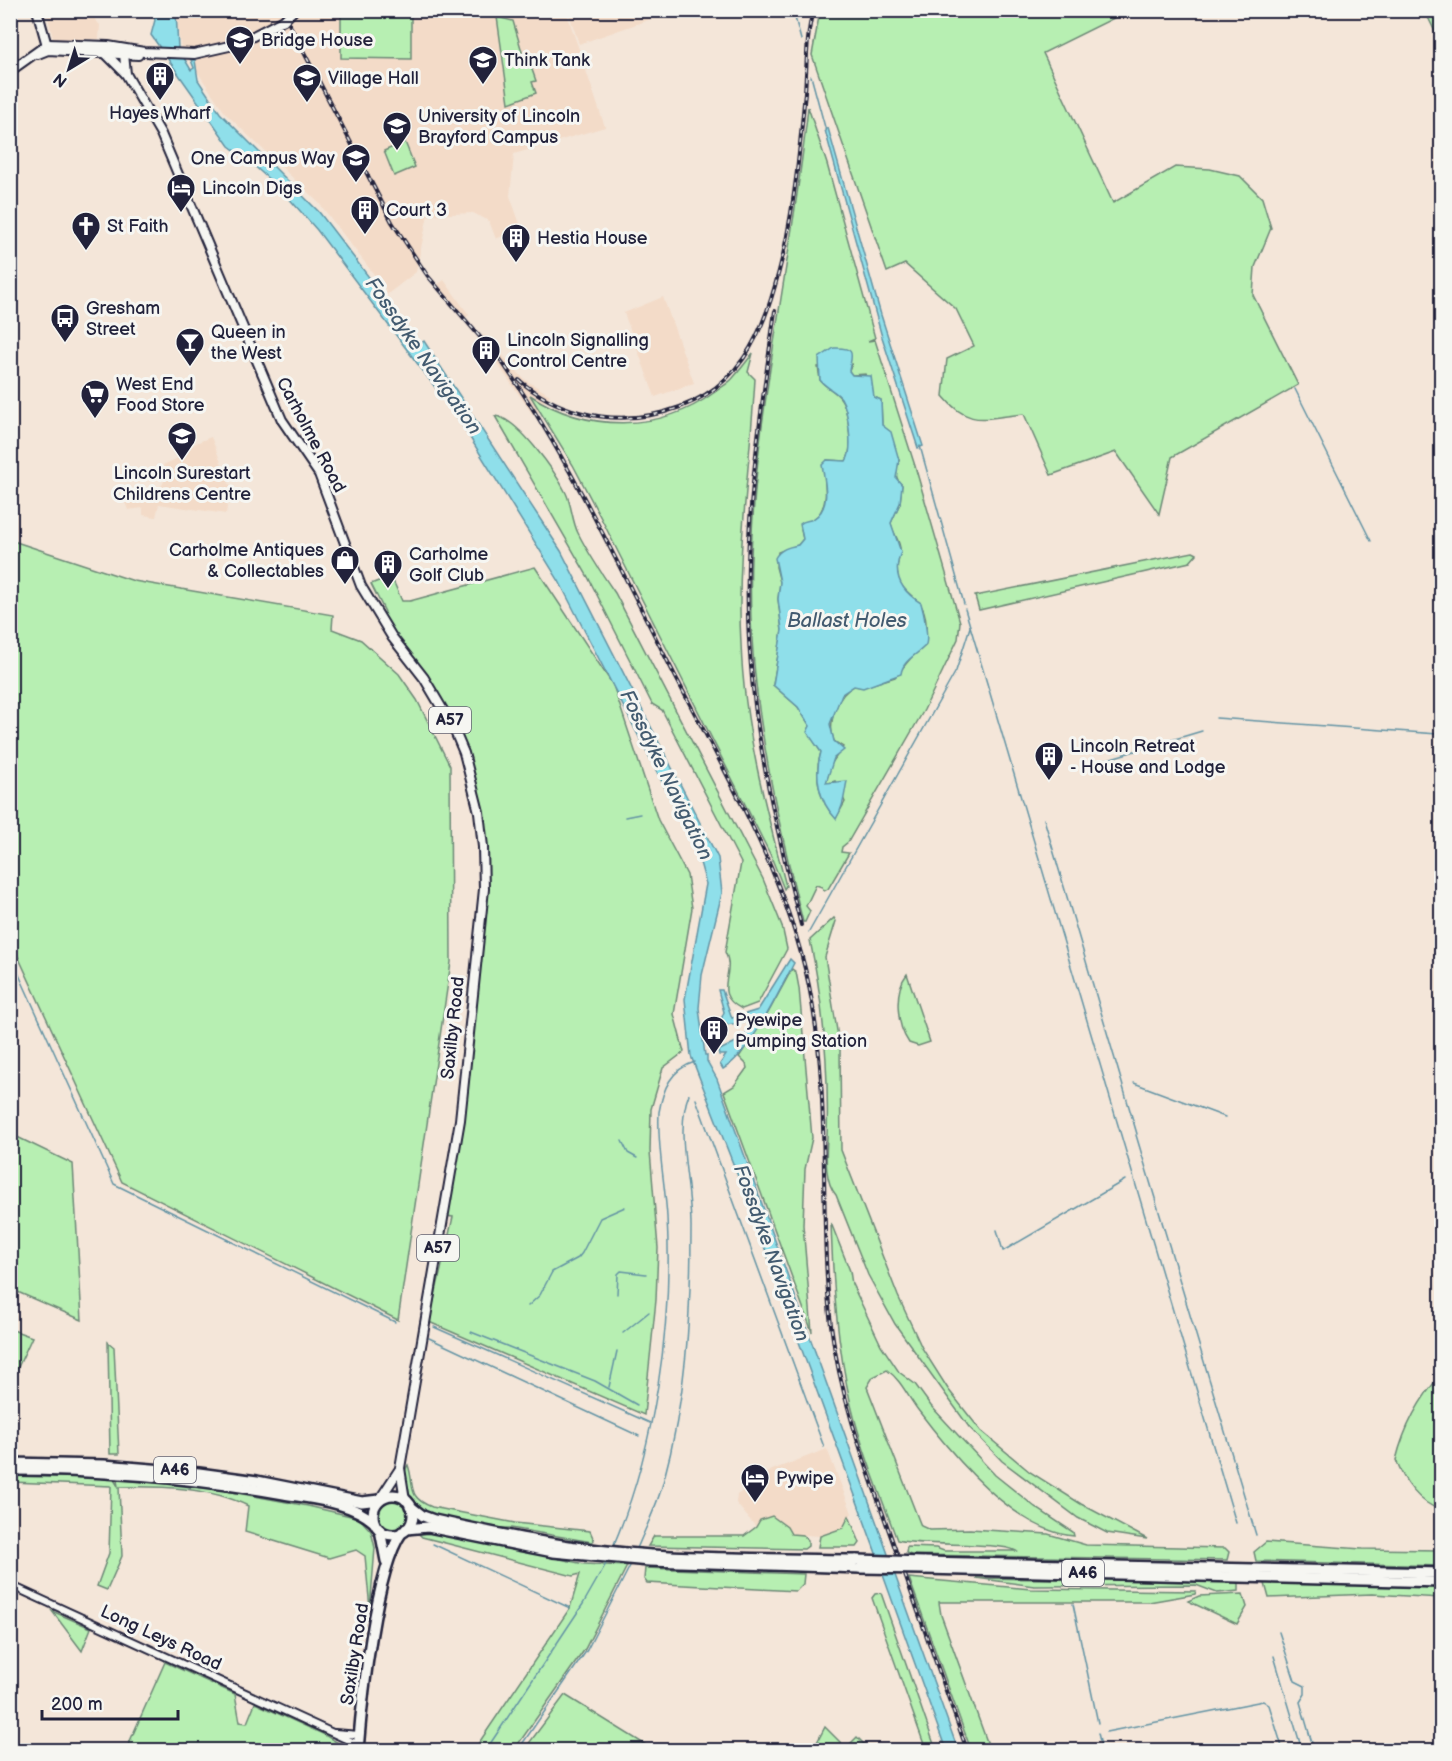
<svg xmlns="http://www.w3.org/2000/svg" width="1452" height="1761" font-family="'Balsamiq Sans',sans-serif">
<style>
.built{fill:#f3dbc8}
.green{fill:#b7efb2;stroke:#6c8876;stroke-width:1.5;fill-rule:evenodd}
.water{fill:#8fdfea;stroke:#6393a4;stroke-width:1.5}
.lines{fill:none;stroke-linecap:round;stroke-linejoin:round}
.stream{stroke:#6393a4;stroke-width:1.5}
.minor-casing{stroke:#22223b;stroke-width:10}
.major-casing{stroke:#22223b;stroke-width:12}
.highway-casing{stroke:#22223b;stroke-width:14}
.minor{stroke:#f6f6f2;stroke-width:6}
.major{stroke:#f6f6f2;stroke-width:8}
.highway{stroke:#f6f6f2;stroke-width:9}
.rail-casing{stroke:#22223b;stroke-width:4}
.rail{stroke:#f6f6f2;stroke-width:1.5;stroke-dasharray:4.5;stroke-linecap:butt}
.major-bridge-casing{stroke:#22223b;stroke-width:12;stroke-linecap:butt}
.highway-bridge-casing{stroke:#22223b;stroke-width:14;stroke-linecap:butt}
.major-bridge{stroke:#f6f6f2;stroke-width:8}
.highway-bridge{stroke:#f6f6f2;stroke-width:9}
.labels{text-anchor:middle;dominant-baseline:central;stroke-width:6;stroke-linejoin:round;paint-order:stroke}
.shield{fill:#f6f6f2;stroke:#626272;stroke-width:1.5}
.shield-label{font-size:16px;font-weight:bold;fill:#22223b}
.poi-label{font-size:18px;fill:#22223b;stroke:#f6f6f2;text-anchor:start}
.street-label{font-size:18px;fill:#22223b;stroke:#f6f6f2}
.water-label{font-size:20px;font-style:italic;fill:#435b70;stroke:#f6f6f2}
</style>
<rect width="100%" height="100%" fill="#f4e6d9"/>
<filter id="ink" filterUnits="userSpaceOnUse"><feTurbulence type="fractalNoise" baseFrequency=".0167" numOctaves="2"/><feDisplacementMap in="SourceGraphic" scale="12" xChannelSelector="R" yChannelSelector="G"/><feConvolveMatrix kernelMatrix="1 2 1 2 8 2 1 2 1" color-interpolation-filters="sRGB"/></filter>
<g filter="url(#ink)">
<!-- built -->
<g class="built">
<path d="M179,10h312l1,5h22l16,-4h36l39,116 -91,27 -4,42 11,31 -25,12 -7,-18 -16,-8 -45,2 -12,57 -31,24 1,-6 -67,-87 -93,-89 -45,-66 -4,-22z"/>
<path d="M58,11h29l13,14 -1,14h-46l-5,-22z"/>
<path d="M568,11v-1l106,1 -95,33z"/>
<path d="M444,280l25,35 -5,4 -28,-33z"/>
<path d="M663,297l31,86 -39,14 -31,-84z"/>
<path d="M484,335l40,44 26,16 -7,8 -12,-7 9,15 -7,4 -53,-76z"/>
<path d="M211,437l22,56h-4l-3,21 -67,-10 -3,13 -13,-2v-7l-15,2 -3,-8 35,-13 7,-14 -4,-10 13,-6 20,-16z"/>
<path d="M827,1449l25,64 -9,15 -23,8 -29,-2 -4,-7h-31l-20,-24 1,-8 35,-25z"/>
</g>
<!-- green -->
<g class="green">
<path d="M820,11h297l3,4 -77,38 70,150 62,-36 35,2 30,7 22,22 9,30 -16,39 -2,28 45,90 -126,72 -13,57 -43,-62 -65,23 -27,-61c-38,3 -54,15 -81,-18l4,-37 27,-13 -18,-37 -51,-45 -18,8 -75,-217z"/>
<path d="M1425,11h16v33z"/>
<path d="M341,12l70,1v46l-70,-1z"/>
<path d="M497,17l16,4 12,41 4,-1 7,20 -4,1 4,11 -27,10z"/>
<path d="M808,107l19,57 48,174 -7,3 7,-1 40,126 45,156 -2,17 -34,71 -76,132 -6,5 -1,5 8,1 -21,36 -4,2 -2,-4 -6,-2 -10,21 4,5 -5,11h-2c-25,-100 -48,-200 -52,-303 -6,-173 40,-341 57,-512zM852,364l-3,7 3,4 14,-1 8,23 7,3 1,25 17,35c-2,9 -6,17 3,25l-2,18 -9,20c1,10 11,19 9,31 -1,7 -5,14 -3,22 4,15 20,21 26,33 4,9 4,27 2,37l-10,7 -20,24 -32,10 -9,-1c-17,8 -27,37 -20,55l9,6 -14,20 -3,17 9,-3 10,21 -9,16c-18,-17 -22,-44 -15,-66l-13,-20 2,-6 -12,-19 -25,-22 9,-54 -4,-32 2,-17 -4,-15 2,-15 20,-7 5,-6 -2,-9c6,-8 16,-11 20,-19 10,-17 -1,-35 6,-51l19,1c8,-10 2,-52 -5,-62 -5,-8 -15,-11 -21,-19l-2,-13z"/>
<path d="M405,142l10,25 -21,9 -10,-25z"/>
<path d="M753,353l-5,19 7,7c-5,88 -19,176 -14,265 3,83 24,162 45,242l-2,3 -14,-35 -167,-332 -30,-57 -43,-70c56,37 130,38 185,-3 6,-5 13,-8 18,-14 7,-8 14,-17 20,-25z"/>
<path d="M495,416c23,2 61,57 71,77 6,13 6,28 12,40 11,22 24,41 37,60l148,286 19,47 5,23 -29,54 -16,6c-32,-16 -5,-35 -17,-57l16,-89 -79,-153 -10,-6 -64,-127z"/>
<path d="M10,540l124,41 199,34 -1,14 29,11 38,34 18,26 33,66 1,196 -53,358 -276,-138 -111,-241z"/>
<path d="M1193,552l4,2 -7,8 -211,48 -4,-14z"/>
<path d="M535,567l78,118 45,135 29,55 5,33 -18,106 10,38 -21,16 -12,41 -1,42 8,97 -2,52 -12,115 -215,-93 24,-105 -7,-1 40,-361 -29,-125 -26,-49 -49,-65 3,-4 -14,-28 20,-8 11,25h8z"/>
<path d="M834,918l2,3 -11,36 15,92 1,101 57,146 24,52 26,41 33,42 49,41 51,32 66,35 -40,-6 -29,-15 -76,-57 -33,-34 -74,-103 -27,-49 -32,-80c-12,-14 -10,-39 -9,-58 2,-67 -3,-131 -17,-197z"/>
<path d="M792,969l4,3 3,16 13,150 -7,31 -2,56 9,107 -88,-240 10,-6 13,-18 -1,-4 -7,-7 29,-44z"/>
<path d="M907,974l23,68 -12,4 -9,-3c-12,-17 -16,-51 -2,-69z"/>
<path d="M11,1134l62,30 9,156 -69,-30 -2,3z"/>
<path d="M831,1223l19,48 2,13 29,61 18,27 16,12 16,22 64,69 40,32 38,25 1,4c-59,-5 -122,-81 -156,-126 -10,-13 -17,-30 -31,-40l-14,7 -6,10 54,139 9,4 40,-1 78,5 38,11 139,3 4,4 -2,8 -316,-5 -5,-2 1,-6 29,1 8,3h72c-18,-10 -91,-4 -119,-11 -16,-44 -35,-89 -46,-135 -14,-60 -18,-121 -20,-182z"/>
<path d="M10,1329l22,8 -19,41 -3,-1z"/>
<path d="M108,1342l6,5 5,107h-9z"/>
<path d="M1441,1375v135c-22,-7 -37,-28 -45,-50 8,-32 23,-61 45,-85z"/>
<path d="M408,1465c7,20 -2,32 24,42l83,16 75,8 4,9 -2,2 -81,-14h-9c-30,-6 -86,-6 -97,-40 -2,-8 -1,-17 3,-23z"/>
<path d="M11,1476l102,2 5,8 -1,-6h5l71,5 115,21 51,12 12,13 4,17 -5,61 -5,-53 -9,-6 -27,8 -84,-26 3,-26c-38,-19 -88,-20 -129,-19l3,69 -15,34 -10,-4 12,-33 2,-67 -100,-4z"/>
<circle cx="393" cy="1515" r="15"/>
<path d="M772,1516l15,11 4,7 12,1 5,5v6l-4,3 -156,-3 6,-10h90l12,-9 4,-7z"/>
<path d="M849,1516l11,27 -3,4h-39l2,-11 23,-8z"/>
<path d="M421,1530l163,34 43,2 -42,83 -71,101h-40l96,-142 10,-34 -7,2 -151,-39 -3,-3z"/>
<path d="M1266,1542l96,7 79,1v16l-185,-5 -2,-9z"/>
<path d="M645,1568l159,6 -1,10 -7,7 -149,-8 -3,-4z"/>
<path d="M909,1578l122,11 165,2 -1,3 -46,8h-210l2,13 49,135h-19z"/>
<path d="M976,1578l263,4v9l-22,2 -21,-8 -162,1z"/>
<path d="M1264,1580l177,8v10l-69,-4 -103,4z"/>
<path d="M881,1593l55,157h-10l-54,-152 3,-4z"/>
<path d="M1243,1594l4,13 -10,17 -49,-23 11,-5z"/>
<path d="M52,1611l39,17 -9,23z"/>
<path d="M165,1662l70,32 5,28 7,1 8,-20 68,31 27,16h-224z"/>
<path d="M565,1695l89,55h-130z"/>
<path d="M825,1727l21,21 11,-11 13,13h-57z"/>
</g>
<!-- water -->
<g class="water">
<path d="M152,11h24l2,37 13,22 3,-2 -3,-8h4l3,20 22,33 99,99 101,132 4,-3 137,210 157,307 4,35 -20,82 -3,33 6,47h2v6l10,18 172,478 -12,-1 -129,-354 -57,-146 -6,-57 21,-115 -10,-36 -137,-267 -103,-166 -139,-185 -31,-35 -37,-34 -20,-15 -78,-111 4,-15z"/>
<path d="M828,128l53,187 42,131 -5,2 -36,-111 -57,-207z"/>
<path d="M834,348c24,-1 17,8 15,23l3,4 19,1 3,21 7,3 1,25 9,7 8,28 -3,18 6,7 -2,18 -9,20 10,29c-9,22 0,39 20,51 2,7 9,37 4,43 -8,9 -22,14 -24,28l-38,14 -9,-2 -12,8 -12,30 4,17 10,9 -10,8 -8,25 21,-2c-3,14 -3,25 -11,38 -18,-19 -22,-44 -15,-67l-14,-20 3,-6 -12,-19 -25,-22 9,-55 -4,-31 2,-17 -5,-24c5,-9 13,-11 23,-13l5,-6 -3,-15c5,-5 7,-2 13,-5 19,-11 12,-37 9,-54l5,-5 19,1c8,-10 2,-52 -5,-63 -5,-7 -15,-10 -21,-18l-1,-22z"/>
<path d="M790,959l4,4c-16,31 -45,92 -71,106l-3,-5 6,-9h-7l-1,-4 24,-12 13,-19 -34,6 -1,-4 4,-10 -6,-22h4l10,28 26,-8z"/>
<path d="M883,1575h12l63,175h-12z"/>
</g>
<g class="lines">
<!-- stream -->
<g class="stream">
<path d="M793,10l8,30"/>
<path d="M811,76l15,55"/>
<path d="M1295,389l76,152"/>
<path d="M920,446l44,158"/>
<path d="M965,609l271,914"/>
<path d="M1216,718l222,16"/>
<path d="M1081,767l121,-36"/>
<path d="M625,817l15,-3"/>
<path d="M1044,819l93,315"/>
<path d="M809,932l147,-261 14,-44"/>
<path d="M10,955l104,229 281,138"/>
<path d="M1134,1083l91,34"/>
<path d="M696,1099l128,348"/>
<path d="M1136,1135l120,400"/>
<path d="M622,1141l6,12 9,5"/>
<path d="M997,1230l6,21 122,-71"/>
<path d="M617,1294l1,-20 3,-3 25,3"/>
<path d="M528,1306l12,-11 12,-23 26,-14 4,-5 18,-35 25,-11"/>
<path d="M434,1327l216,96"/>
<path d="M471,1332l124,49 42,24"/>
<path d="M623,1333l26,-21"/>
<path d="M429,1338l210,98"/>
<path d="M609,1387l8,-36"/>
<path d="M433,1544l137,64"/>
<path d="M612,1549c43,-99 61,-225 55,-332 -2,-35 -10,-70 -8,-105 4,-23 12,-43 36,-50"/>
<path d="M636,1551c9,-22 21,-45 27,-68 23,-83 28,-168 28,-254 1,-42 -17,-98 -2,-135"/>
<path d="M1073,1604l25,119"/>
<path d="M1279,1632l16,49 10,5v8l-5,8 14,48"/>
<path d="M1274,1656l28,94"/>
<path d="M1106,1732l157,-31 6,4 14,45"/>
<path d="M1098,1733l4,17"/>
<path d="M486,1750l97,-146 24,-42"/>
<path d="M518,1750l69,-100 44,-86"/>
</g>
<!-- minor casing -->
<g class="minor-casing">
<g id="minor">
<path d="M10,1585l349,160"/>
<path d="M335,1733l24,2"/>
</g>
</g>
<!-- major casing -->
<g class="major-casing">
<g id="major">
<path d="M37,10l11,39"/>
<path d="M105,53l21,21"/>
<path d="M38,54l10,-4 90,5"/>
<path d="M124,54l2,20 35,60 121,286 37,54 42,112 31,51 32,41 29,49 11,26 15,59 4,35 1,42 -24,231 -60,348 5,32"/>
<path d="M10,71l38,-27 60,2 36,6 50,2 44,-10 46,-24"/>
<path d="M380,1499l19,-29"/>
</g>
</g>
<!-- highway casing -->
<g class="highway-casing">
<g id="highway">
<path d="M10,1463l94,2 95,8 58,8 105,21 17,-2"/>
<path d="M10,1470c93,0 183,8 274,24 29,5 67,8 90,28"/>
<circle cx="393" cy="1515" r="20"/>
<path d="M410,1506l13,10 11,4c72,16 143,30 217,35 68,4 137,4 206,5"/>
<path d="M406,1529l22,-2 125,25 96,9 211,7"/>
<path d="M380,1530l6,31"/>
<path d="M924,1562l518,11"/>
<path d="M924,1569l518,13"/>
<path d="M358,1750c4,-50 17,-180 44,-218"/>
</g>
</g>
<!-- minor -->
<use href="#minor" class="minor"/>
<!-- major -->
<use href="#major" class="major"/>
<!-- highway -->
<use href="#highway" class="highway"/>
<!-- rail casing -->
<g class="rail-casing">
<g id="rail">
<path d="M282,10l110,212 35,53 65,76"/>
<path d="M775,311c-16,113 -34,228 -25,343 6,92 28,181 51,271"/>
<path d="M490,345c72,99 123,210 179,319 53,104 116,207 140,322 23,112 9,227 22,339 10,81 41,156 67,232"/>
<path d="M519,380c36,31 85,44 132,35 90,-17 113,-81 132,-160 12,-54 17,-108 22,-163 2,-27 1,-55 8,-82"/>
<path d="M905,1575l62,175"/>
</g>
</g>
<!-- rail -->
<use href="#rail" class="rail"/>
<!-- major-bridge casing -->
<g class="major-bridge-casing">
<path id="major-bridge" d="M284,20l10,-10"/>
</g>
<!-- highway-bridge casing -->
<g class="highway-bridge-casing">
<g id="highway-bridge">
<path d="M857,1560l67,2"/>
<path d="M860,1568l64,1"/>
</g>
</g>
<!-- major-bridge -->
<use href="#major-bridge" class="major-bridge"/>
<!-- highway-bridge -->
<use href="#highway-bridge" class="highway-bridge"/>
</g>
</g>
<!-- icons -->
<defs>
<g id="university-pin" transform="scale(1.5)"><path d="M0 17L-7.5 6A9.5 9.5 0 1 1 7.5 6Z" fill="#22223b" stroke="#f6f6f2"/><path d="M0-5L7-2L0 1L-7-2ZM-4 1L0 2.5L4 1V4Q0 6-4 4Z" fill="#fff"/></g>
<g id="building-pin" transform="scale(1.5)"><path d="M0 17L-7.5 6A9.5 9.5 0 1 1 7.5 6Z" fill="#22223b" stroke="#f6f6f2"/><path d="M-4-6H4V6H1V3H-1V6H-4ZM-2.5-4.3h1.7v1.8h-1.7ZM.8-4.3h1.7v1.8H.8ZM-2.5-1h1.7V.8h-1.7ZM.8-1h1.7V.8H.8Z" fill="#fff"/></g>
<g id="hotel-pin" transform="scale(1.5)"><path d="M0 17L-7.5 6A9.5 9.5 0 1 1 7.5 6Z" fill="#22223b" stroke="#f6f6f2"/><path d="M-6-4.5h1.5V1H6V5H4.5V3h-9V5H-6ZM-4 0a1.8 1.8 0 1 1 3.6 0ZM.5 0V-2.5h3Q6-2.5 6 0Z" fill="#fff"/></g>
<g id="church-pin" transform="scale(1.5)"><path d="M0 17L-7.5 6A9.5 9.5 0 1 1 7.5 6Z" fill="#22223b" stroke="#f6f6f2"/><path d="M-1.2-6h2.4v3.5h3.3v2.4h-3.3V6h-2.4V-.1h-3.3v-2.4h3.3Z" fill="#fff"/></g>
<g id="bus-pin" transform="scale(1.5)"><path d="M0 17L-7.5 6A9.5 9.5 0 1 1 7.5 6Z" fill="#22223b" stroke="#f6f6f2"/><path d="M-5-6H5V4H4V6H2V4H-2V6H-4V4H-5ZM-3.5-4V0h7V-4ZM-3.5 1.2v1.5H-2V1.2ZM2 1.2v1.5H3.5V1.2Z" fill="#fff"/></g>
<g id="bar-pin" transform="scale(1.5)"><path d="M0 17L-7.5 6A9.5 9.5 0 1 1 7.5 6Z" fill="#22223b" stroke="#f6f6f2"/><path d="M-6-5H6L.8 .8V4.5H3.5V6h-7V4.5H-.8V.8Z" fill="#fff"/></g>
<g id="supermarket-pin" transform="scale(1.5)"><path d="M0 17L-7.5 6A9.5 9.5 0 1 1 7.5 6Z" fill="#22223b" stroke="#f6f6f2"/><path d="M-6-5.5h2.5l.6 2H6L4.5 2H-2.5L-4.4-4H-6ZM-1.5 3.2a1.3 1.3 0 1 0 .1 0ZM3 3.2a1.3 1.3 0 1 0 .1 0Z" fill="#fff"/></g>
<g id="school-pin" transform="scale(1.5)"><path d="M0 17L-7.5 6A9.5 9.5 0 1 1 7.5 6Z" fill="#22223b" stroke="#f6f6f2"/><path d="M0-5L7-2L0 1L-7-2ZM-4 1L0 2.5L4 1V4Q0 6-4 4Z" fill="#fff"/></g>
<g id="shop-pin" transform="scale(1.5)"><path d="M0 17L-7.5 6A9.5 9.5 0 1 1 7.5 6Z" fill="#22223b" stroke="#f6f6f2"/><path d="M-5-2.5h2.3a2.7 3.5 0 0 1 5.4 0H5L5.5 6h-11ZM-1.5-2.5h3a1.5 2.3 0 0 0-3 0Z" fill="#fff"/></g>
</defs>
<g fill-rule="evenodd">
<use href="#university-pin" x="240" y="40"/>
<use href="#university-pin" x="483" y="60"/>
<use href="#building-pin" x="160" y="76"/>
<use href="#university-pin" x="307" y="78"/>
<use href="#university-pin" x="397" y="126"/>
<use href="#university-pin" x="356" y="158"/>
<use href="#hotel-pin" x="181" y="188"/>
<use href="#building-pin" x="365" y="210"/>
<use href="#church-pin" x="86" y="226"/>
<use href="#building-pin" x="516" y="238"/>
<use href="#bus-pin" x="65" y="318"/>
<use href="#bar-pin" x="190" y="342"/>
<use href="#building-pin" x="486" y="350"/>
<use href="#supermarket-pin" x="95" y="394"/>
<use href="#school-pin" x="182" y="436"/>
<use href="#shop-pin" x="345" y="560"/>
<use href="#building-pin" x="388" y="564"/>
<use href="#building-pin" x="1049" y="756"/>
<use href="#building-pin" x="714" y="1030"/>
<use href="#hotel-pin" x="755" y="1478"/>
</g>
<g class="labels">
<!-- shield labels -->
<g class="shield">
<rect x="429" y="707" width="42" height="26" rx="4.5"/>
<rect x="417" y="1235" width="42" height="26" rx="4.5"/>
<rect x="154" y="1457" width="42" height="26" rx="4.5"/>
<rect x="1062" y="1560" width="42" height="26" rx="4.5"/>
</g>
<g class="shield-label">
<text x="450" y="720">A57</text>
<text x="438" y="1248">A57</text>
<text x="175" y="1470">A46</text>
<text x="1083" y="1573">A46</text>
</g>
<!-- poi labels -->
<g class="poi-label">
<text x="261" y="40">Bridge House</text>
<text x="504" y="60">Think Tank</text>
<text x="328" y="78">Village Hall</text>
<text x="160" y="113" text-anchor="middle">Hayes Wharf</text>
<text x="418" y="116">University of Lincoln<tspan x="418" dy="21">Brayford Campus</tspan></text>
<text x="335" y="158" text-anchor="end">One Campus Way</text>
<text x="202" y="188">Lincoln Digs</text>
<text x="386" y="210">Court 3</text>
<text x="107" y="226">St Faith</text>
<text x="537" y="238">Hestia House</text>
<text x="86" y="308">Gresham<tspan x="86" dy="21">Street</tspan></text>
<text x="211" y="332">Queen in<tspan x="211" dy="21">the West</tspan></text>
<text x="507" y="340">Lincoln Signalling<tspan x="507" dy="21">Control Centre</tspan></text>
<text x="116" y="384">West End<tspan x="116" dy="21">Food Store</tspan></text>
<text x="182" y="473" text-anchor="middle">Lincoln Surestart<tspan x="182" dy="21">Childrens Centre</tspan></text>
<text x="324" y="550" text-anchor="end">Carholme Antiques<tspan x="324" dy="21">&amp; Collectables</tspan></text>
<text x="409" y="554">Carholme<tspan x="409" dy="21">Golf Club</tspan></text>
<text x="1070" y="746">Lincoln Retreat<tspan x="1070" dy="21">- House and Lodge</tspan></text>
<text x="735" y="1020">Pyewipe<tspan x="735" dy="21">Pumping Station</tspan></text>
<text x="776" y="1478">Pywipe</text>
</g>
<!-- street labels -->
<g class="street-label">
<text transform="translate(311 435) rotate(62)">Carholme Road</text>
<text transform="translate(453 1028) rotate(-84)">Saxilby Road</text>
<text transform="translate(161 1638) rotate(25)">Long Leys Road</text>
<text transform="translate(355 1654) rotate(-81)">Saxilby Road</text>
</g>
<!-- water labels -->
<g class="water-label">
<text transform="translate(423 356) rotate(55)">Fossdyke Navigation</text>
<text x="847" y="621">Ballast Holes</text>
<text transform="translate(666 775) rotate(64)">Fossdyke Navigation</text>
<text transform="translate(771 1253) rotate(70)">Fossdyke Navigation</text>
</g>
</g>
<!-- margin -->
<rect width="1452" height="1761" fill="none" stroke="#f6f6f2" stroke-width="36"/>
<rect x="18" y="18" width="1416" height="1725" fill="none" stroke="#22223b" stroke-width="2" filter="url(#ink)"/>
<!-- north arrow -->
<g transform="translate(69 69) rotate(218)" stroke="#f6f6f2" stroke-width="4.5" paint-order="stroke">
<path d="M0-4.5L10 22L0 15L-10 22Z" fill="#22223b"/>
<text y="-9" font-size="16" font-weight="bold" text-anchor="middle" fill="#22223b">N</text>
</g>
<!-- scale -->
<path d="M42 1710v9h136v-9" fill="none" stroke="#22223b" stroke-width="3"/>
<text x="51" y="1710" font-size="18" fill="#22223b" stroke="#f6f6f2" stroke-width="4.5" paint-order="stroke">200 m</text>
</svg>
